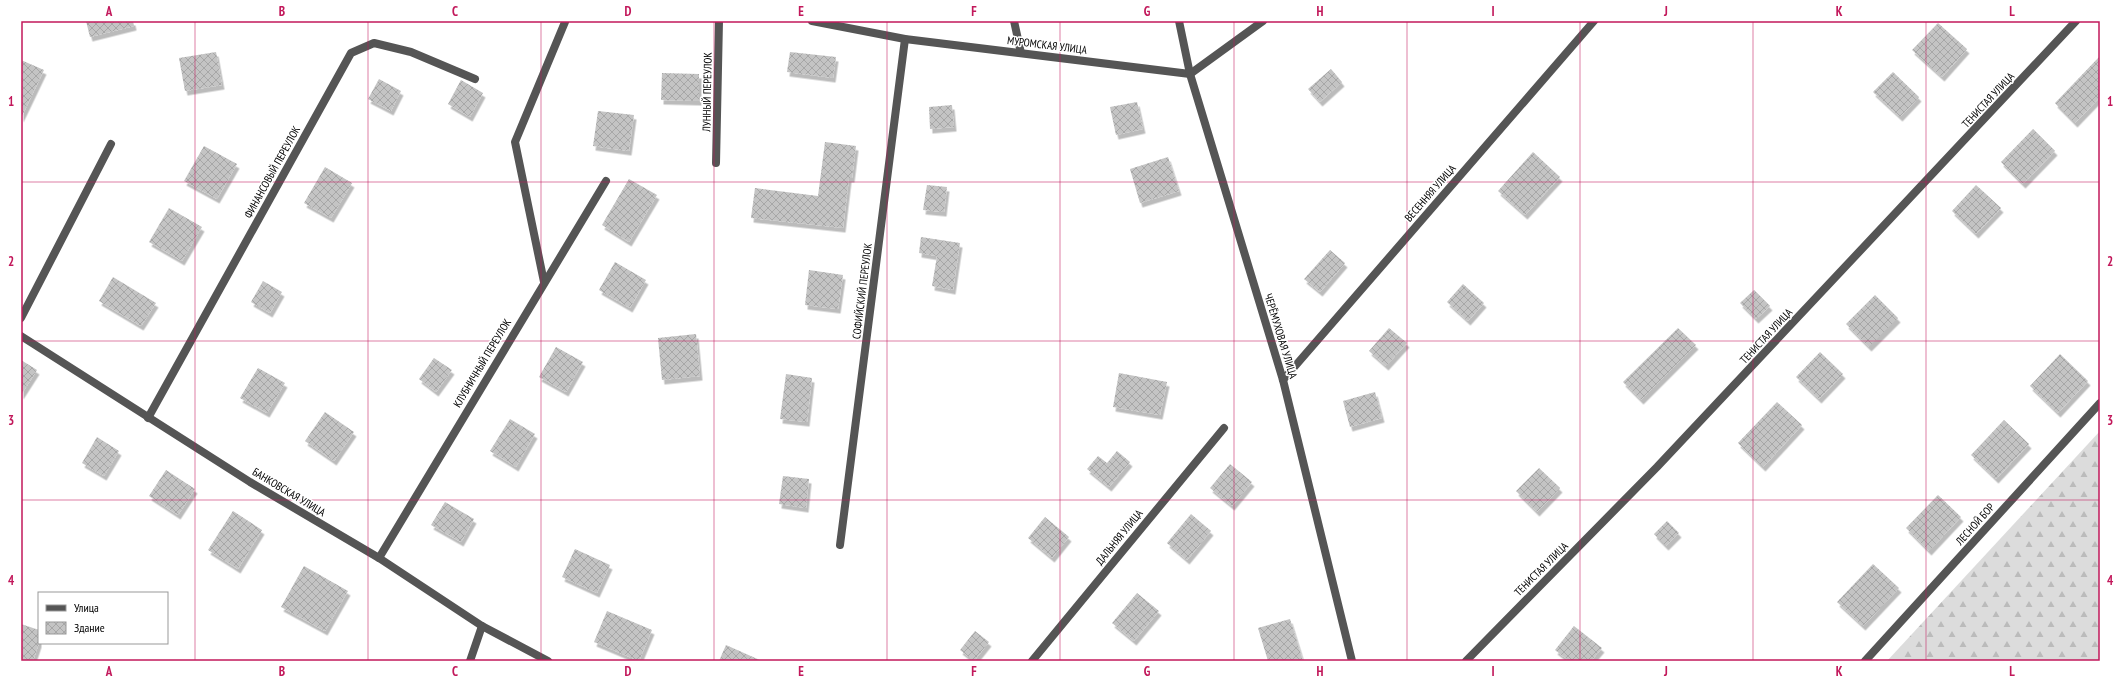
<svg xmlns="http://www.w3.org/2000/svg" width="2121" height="682" font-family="'PT Sans Narrow',sans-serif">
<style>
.forest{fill:url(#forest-firs)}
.building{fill:url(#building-cross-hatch);filter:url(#shadow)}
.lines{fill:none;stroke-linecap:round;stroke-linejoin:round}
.service{stroke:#555;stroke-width:8}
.minor{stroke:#555;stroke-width:8}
.grid{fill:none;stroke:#c2185b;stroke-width:1;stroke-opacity:0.55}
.labels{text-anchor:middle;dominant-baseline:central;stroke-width:3;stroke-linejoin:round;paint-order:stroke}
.street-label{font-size:11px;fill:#000;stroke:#fff}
.neatline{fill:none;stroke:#c2185b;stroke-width:1.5}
.grid-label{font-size:13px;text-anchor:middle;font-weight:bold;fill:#c2185b}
</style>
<defs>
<pattern id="forest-firs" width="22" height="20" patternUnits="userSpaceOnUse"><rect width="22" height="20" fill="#dcdcdc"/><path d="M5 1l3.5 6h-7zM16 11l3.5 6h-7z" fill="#bbb"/></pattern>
<pattern id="building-cross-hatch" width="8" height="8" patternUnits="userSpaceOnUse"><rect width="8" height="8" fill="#c4c4c4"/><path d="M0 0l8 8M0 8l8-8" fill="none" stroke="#a7a7a7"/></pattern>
<filter id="shadow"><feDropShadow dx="2.5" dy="4.5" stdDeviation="0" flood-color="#0004"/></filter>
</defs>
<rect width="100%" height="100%" fill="#fff"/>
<!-- forest -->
<path class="forest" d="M2100,431v230h-213z"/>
<!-- building -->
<g class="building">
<path d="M86,21h47l1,5 -44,11z"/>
<path d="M1938,23l29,26 -25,28 -30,-27z"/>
<path d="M216,52l6,33 -37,6 -6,-33z"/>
<path d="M790,52l46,5 -3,21 -46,-6z"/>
<path d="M2100,56v41l-25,26 -20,-20z"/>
<path d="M21,60l23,10 -23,48z"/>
<path d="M1331,69l11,13 -22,20 -12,-13z"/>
<path d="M1893,72l26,25 -19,20 -27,-25z"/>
<path d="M662,73l37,1v27l-38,-1z"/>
<path d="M379,79l22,12 -10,20 -23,-12z"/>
<path d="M461,80l22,13 -13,24 -22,-13z"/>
<path d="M1137,102l6,27 -27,6 -6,-28z"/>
<path d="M952,105l2,22 -24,2 -1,-22z"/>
<path d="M598,111l36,4 -5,36 -36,-5z"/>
<path d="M2033,129l22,22 -32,33 -22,-22z"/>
<path d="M825,142l31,4 -4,32h-3l-6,50 -92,-10 4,-30 63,8z"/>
<path d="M204,146l33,18 -20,35 -33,-18z"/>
<path d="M1533,152l27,25 -35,38 -27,-24z"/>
<path d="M1168,157l11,34 -39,12 -10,-34z"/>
<path d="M325,167l27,16 -21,35 -27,-15z"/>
<path d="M629,179l28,16 -28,47 -27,-17z"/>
<path d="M927,185l20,2 -3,25 -21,-2z"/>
<path d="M1976,185l25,23 -25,26 -24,-23z"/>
<path d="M169,208l33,19 -20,34 -33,-19z"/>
<path d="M921,237l39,6 -7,47 -21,-4 5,-30 -18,-3z"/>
<path d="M1330,250l15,13 -25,29 -16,-13z"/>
<path d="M615,262l31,18 -16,28 -31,-18z"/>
<path d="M809,270l34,5 -5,34 -33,-4z"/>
<path d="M113,277l43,26 -15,23 -42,-25z"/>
<path d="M263,281l19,11 -12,21 -19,-11z"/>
<path d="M1463,284l21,19 -16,18 -21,-19z"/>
<path d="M1754,290l16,16 -14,13 -16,-16z"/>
<path d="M1875,295l23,23 -29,29 -23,-23z"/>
<path d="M1389,328l18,15 -21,23 -17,-15z"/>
<path d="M1678,328l18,17 -55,55 -18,-18z"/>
<path d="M696,334l4,42 -38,4 -4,-42z"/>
<path d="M556,347l27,15 -17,30 -27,-15z"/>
<path d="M1820,352l23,22 -24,25 -23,-22z"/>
<path d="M2060,354l28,27 -30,32 -28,-27z"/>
<path d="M434,358l18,12 -16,22 -17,-13z"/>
<path d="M21,360l16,10 -16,25z"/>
<path d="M258,368l27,15 -18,30 -27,-15z"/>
<path d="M1119,373l48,9 -7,33 -47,-8z"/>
<path d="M786,374l26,4 -5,44 -27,-3z"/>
<path d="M1375,392l7,26 -32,9 -7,-26z"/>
<path d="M1777,402l25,23 -39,42 -25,-24z"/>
<path d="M325,412l29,20 -20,29 -29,-20z"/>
<path d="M510,419l25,15 -19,33 -26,-16z"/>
<path d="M2004,420l25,24 -33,35 -25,-24z"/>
<path d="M97,437l22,14 -15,25 -22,-13z"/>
<path d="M1117,451l13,11 -21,25 -22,-18 11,-13 9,7z"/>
<path d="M1230,464l22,18 -20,24 -22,-18z"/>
<path d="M1539,468l21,20 -23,24 -21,-21z"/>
<path d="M166,470l29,19 -17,26 -29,-19z"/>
<path d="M783,476l26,3 -3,29 -27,-4z"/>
<path d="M1938,495l23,22 -32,34 -23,-23z"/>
<path d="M445,502l29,17 -13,23 -30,-17z"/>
<path d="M233,511l29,19 -24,39 -30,-19z"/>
<path d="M1191,514l20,17 -24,29 -20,-17z"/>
<path d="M1045,517l24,20 -17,21 -24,-20z"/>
<path d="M1667,521l12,12 -13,13 -12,-12z"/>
<path d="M575,549l35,16 -13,28 -35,-16z"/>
<path d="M1873,564l26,24 -36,38 -26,-24z"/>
<path d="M304,566l44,25 -23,40 -44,-24z"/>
<path d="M1137,593l22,18 -25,30 -22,-18z"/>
<path d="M607,611l45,19 -13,31 -45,-19z"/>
<path d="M1290,619l13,42h-35l-10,-33z"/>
<path d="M21,624l18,6v13l-6,18h-12z"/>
<path d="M1574,626l28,22 -11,13h-22l-14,-11z"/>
<path d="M975,631l14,11 -15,19 -14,-11z"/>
<path d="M726,645l36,16h-43z"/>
</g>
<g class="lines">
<!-- service -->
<g class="service">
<path d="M544,282l-29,-140 50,-120"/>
<path d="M21,318l90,-174"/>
</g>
<!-- minor -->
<g class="minor">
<path d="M812,21l93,18 285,35 73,-53"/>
<path d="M1014,21l7,32"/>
<path d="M1179,21l11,53 93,306 69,281"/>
<path d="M716,163l3,-142"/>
<path d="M21,336l229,146 129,76 103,68 66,35"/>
<path d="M1283,380l311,-359"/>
<path d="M148,418l203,-365 23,-10 37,9 64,27"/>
<path d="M840,545l65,-506"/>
<path d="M379,558l227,-377"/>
<path d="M470,661l12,-35"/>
<path d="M1032,661l192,-233"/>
<path d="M1466,661l191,-194 419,-446"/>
<path d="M1865,661l235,-258"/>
</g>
</g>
<!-- grid -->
<path class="grid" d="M195,21v640M368,21v640M541,21v640M714,21v640M887,21v640M1060,21v640M1234,21v640M1407,21v640M1580,21v640M1753,21v640M1926,21v640M21,182h2079M21,341h2079M21,500h2079"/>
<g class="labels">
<!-- street labels -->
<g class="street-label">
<text transform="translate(1047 45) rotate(7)">МУРОМСКАЯ УЛИЦА</text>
<text transform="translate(707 92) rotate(-89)">ЛУННЫЙ ПЕРЕУЛОК</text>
<text transform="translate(1988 100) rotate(-47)">ТЕНИСТАЯ УЛИЦА</text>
<text transform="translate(272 172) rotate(-61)">ФИНАНСОВЫЙ ПЕРЕУЛОК</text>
<text transform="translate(1430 193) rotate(-49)">ВЕСЕННЯЯ УЛИЦА</text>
<text transform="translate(862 291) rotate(-83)">СОФИЙСКИЙ ПЕРЕУЛОК</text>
<text transform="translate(1281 336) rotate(73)">ЧЕРЁМУХОВАЯ УЛИЦА</text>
<text transform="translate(1766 336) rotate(-47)">ТЕНИСТАЯ УЛИЦА</text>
<text transform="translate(482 363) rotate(-59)">КЛУБНИЧНЫЙ ПЕРЕУЛОК</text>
<text transform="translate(289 492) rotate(31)">БАНКОВСКАЯ УЛИЦА</text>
<text transform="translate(1975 524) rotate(-48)">ЛЕСНОЙ БОР</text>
<text transform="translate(1119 537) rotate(-51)">ДАЛЬНЯЯ УЛИЦА</text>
<text transform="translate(1541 569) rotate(-45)">ТЕНИСТАЯ УЛИЦА</text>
</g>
</g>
<!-- border -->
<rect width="2121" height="682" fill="none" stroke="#ffffff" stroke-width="44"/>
<!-- legend -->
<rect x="38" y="592" width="130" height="52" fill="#ffffff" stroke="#999999"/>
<rect x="46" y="605" width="20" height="6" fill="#555555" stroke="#999999"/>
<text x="74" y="612" font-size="12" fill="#000000">Улица</text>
<rect x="46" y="622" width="20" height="12" fill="url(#building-cross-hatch)" stroke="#999999"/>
<text x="74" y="632" font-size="12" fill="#000000">Здание</text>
<rect x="22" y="22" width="2077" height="638" class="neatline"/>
<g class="grid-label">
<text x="109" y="16">A</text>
<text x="282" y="16">B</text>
<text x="455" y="16">C</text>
<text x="628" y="16">D</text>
<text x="801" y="16">E</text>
<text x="974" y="16">F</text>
<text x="1147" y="16">G</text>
<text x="1320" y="16">H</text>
<text x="1493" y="16">I</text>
<text x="1666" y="16">J</text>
<text x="1839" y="16">K</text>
<text x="2012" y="16">L</text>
<text x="11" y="106">1</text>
<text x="2110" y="106">1</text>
<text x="11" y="266">2</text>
<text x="2110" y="266">2</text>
<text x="11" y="425">3</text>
<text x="2110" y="425">3</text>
<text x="11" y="585">4</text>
<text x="2110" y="585">4</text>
<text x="109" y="676">A</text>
<text x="282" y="676">B</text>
<text x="455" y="676">C</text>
<text x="628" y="676">D</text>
<text x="801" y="676">E</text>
<text x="974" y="676">F</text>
<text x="1147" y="676">G</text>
<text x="1320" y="676">H</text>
<text x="1493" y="676">I</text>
<text x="1666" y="676">J</text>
<text x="1839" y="676">K</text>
<text x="2012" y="676">L</text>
</g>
</svg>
